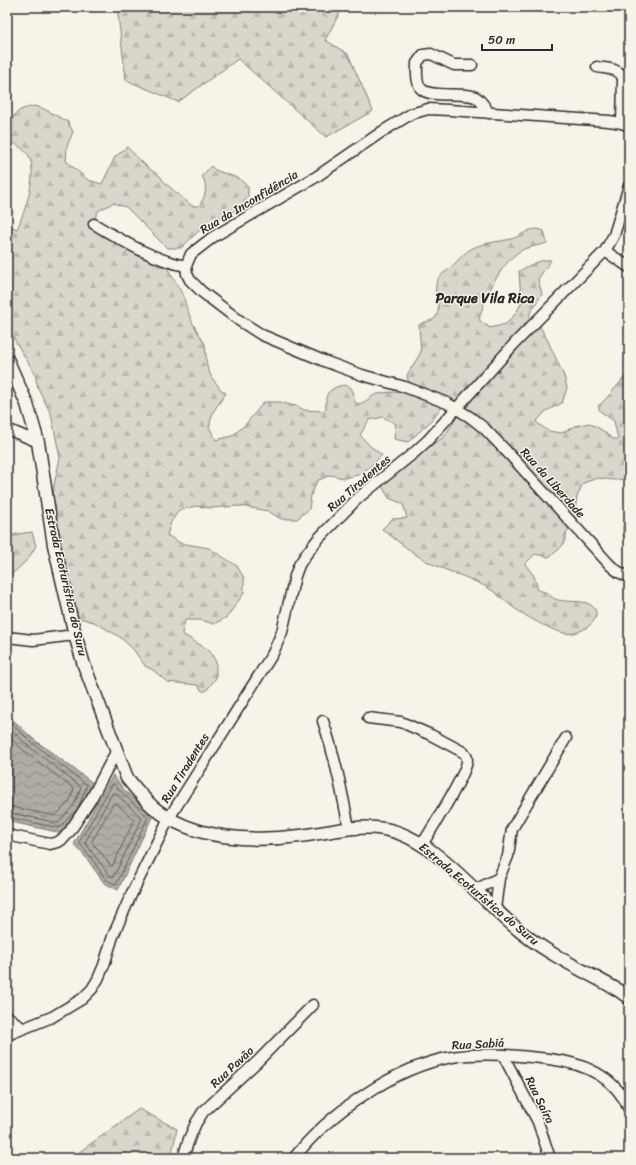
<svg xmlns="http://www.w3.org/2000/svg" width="636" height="1165" font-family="Sriracha,sans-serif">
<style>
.forest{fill:url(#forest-firs);stroke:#82807c}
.water{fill:url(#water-waves);stroke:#7a7874}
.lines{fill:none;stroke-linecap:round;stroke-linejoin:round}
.shore{stroke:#605f5b;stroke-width:1}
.minor-casing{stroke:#2b2b2b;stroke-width:13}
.major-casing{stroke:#2b2b2b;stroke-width:15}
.minor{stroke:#f7f3e8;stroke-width:10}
.major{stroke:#f7f3e8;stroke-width:12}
.labels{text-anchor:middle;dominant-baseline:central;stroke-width:3;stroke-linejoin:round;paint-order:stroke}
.street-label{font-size:12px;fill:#2b2b2b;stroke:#f7f3e8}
.quarter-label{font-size:14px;font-weight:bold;fill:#2b2b2b;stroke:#f7f3e8}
</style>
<defs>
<pattern id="forest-firs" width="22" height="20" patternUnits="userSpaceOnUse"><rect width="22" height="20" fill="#dad6cc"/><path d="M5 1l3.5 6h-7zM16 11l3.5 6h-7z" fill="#bbb8af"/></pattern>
<pattern id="water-waves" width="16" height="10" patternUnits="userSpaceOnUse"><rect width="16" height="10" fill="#afaca4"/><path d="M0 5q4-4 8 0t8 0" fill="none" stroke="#8f8c86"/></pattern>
</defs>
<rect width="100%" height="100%" fill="#f7f3e8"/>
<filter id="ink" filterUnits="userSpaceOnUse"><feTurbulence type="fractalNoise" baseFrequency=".025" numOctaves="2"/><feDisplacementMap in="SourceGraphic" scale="8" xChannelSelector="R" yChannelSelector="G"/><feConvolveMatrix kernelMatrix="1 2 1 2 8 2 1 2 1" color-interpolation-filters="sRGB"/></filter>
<g filter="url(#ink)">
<!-- forest -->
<g class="forest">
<path d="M117,7h226l-18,33 23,14 25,57 -47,26 -88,-78 -60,43 -52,-22z"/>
<path d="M35,106l9,3 24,13 5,10 -6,14 -1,15 22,19 14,4 13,-27 12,-10 21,21 12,8 5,7 27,23h6c8,-7 10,-21 4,-30l9,-10 4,4 25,9 8,8v10l-11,13 -9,3 -25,14 -22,21h-14l-41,-41 -13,-4 -15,8 -6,14 67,34 10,12 14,24 3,11 7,18 12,20 2,23 5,11 10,13 4,2 -13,19 -4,15 7,13 16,-4 13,-11 19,-23h16l14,4 1,-1 9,5 19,1 3,-2c0,-5 -1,-12 2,-16 5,-6 17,-11 23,-5 3,3 3,9 3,13l4,3c9,-2 10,-6 17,-9 13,-5 27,-2 40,-1l1,-5 -8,-9 -1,-5 14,-23 -2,-27c6,-5 14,-2 18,-10 4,-9 -3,-21 -1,-30 1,-8 8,-12 13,-16 7,-6 13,-14 20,-19 11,-7 29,-8 42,-11 12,-3 19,-14 33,-8l3,12c-7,3 -16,3 -23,6 -22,10 -40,49 -45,71l11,8 16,-4 10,-11 7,-13 -3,-14 -1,-15c10,-5 21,-12 32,-11l-13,19 4,15 -13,21 10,10 8,14 17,37 3,12 -5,15 -16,8 -10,11 12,9 14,2 13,-7 14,-3 13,7 11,9h5l-4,-18 -14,-10 -2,-5 7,-6 24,-28v107l-16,1 -15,-2 -15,5 -6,14 -2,13 5,6c-14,5 -12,21 -18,30 -3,4 -9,8 -13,11l-14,-3 -10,10 9,12 4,14 10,3c9,16 42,0 48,19 1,5 -2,9 -6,13 -9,7 -19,11 -30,7 -15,-5 -33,-15 -46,-24 -8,-6 -15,-13 -24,-19 -17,-10 -40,-17 -58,-25 -18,-9 -34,-23 -50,-35l10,-10 15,-1 -4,-14 -14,-6 -7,-12 35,-32 27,-17 18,-28 -11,-9 -12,10 -9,12 -22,20 -14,-3 2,-15 -13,-7 -14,3 -9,15 10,11 12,9 -11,11 -13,9 -14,3 -14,-3 -13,6 -6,14 -2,14 -12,10h-16l-13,-8 -28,-5 -29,2 -15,-2 -17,4 -8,12 -4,13 13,8 29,5 28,18 7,12v15l-17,24 -13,7 -13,-4h-16l-3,14 27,16 7,12v16l-10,13h-4l-4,-6 -31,-3 -14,-12 -8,-4 -12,-17 -13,-12 -26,-15 -15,-4 -9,-12 -17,-105 1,-16 6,-27 -9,-44 -13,-26 -3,-14 -28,-47v-102l10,4c8,-18 21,-55 12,-73 -2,-5 -17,-14 -22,-18 0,-10 5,-25 16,-29 3,-1 8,-2 12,-3z"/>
<path d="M629,512v39c-6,-17 -10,-22 0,-39z"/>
<path d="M32,532l4,14 -8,13 -21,20v-42l10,-3z"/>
<path d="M139,1109l38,20 -6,29h-100z"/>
</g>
<!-- water -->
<g class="water">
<path d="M7,714l25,24 61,45 -11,27 -21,23 -54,-12z"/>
<path d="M113,775l12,16 28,24 -35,75 -14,-7 -17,-24 -13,-15z"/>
</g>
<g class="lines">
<!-- shore -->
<g class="shore">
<path d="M7,719l23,22 57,44 -9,23 -19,20 -52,-11"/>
<path d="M7,726l20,19 54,42 -7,18 -16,18 -51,-11"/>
<path d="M7,735l16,15 51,39 -5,13 -14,14 -48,-10"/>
<path d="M113,784l35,33 -31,66 -2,1 -9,-4 -16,-24 -11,-13z"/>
<path d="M113,793h2l27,25 -28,58 -1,1 -3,-1 -25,-33z"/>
<path d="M114,803l3,1 17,16 -21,45 -2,1 -19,-24z"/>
</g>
<!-- minor casing -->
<g class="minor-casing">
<g id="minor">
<path d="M472,65h-18l-23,-11 -8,1 -6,8c0,7 -1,16 2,22 5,16 45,5 58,13 5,4 9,10 12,15"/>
<path d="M597,67c10,2 22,1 26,11l-1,45"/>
<path d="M629,126l-7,-3 -13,-2 -160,-11 -21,-1 -17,5 -28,17 -67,46 -103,60 -22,17 -5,12 1,8 3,6 12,12 38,29 22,14 62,26 38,14 43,12 42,16 23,14 14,11 26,27 100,110c6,5 11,10 19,11"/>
<path d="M94,224c29,17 59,36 92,42"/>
<path d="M605,251l24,16"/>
<path d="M7,429l31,13"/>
<path d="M7,637l26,3 42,-5"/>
<path d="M368,718l33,4 30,13 32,17c3,3 4,4 4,8 1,12 -37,71 -45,85"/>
<path d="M323,721c12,36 19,71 26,107"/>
<path d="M7,835l43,9 8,-2 6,-4 6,-7 21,-32 26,-49"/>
<path d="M475,890l24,-12"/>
<path d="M495,909l4,-31 9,-22 4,-27 4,-7 50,-84"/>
<path d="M7,1016l15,12"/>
<path d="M7,1035l45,-18 30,-18 10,-10 6,-10 6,-14 9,-29 18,-41 38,-77 104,-165 9,-21 13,-56 4,-11 8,-12 11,-14 40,-41 57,-46 13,-12 87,-97 90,-92 9,-16 15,-49"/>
<path d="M503,1055l35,67 12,36"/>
<path d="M183,1158l6,-19 7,-16 7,-11 55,-51 55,-56"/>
<path d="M294,1158c35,-45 101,-91 158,-101 31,-5 65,-2 97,2 33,4 66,16 80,50"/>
</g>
</g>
<!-- major casing -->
<g class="major-casing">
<path id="major" d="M7,359l20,45 11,38 16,103 21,90 9,30 43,113c8,10 16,20 26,29 39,33 99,35 147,29 28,-3 55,-12 84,-7 49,8 93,67 131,98 30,26 68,43 103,63l11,8"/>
</g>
<!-- minor -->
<use href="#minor" class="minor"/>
<!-- major -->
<use href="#major" class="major"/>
</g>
</g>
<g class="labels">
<!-- street labels -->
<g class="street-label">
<text transform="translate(249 202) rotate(-31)">Rua da Inconfidência</text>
<text transform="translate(359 483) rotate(-41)">Rua Tiradentes</text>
<text transform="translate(553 483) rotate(48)">Rua da Liberdade</text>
<text transform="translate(66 582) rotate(77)">Estrada Ecoturística do Suru</text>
<text transform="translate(185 768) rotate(-58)">Rua Tiradentes</text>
<text transform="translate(479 894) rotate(40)">Estrada Ecoturística do Suru</text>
<text transform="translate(478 1044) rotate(-3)">Rua Sabiá</text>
<text transform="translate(232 1067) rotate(-43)">Rua Pavão</text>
<text transform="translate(540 1100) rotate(64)">Rua Saíra</text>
</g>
<!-- quarter labels -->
<g class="quarter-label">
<text x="485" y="298">Parque Vila Rica</text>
</g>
</g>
<!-- margin -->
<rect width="636" height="1165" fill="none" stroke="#f7f3e8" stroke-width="24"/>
<rect x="12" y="12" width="612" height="1141" fill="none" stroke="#2b2b2b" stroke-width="1.5" filter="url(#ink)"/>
<!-- scale -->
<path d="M482 44v6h70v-6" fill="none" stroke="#2b2b2b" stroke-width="2"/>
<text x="488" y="44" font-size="12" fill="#2b2b2b" stroke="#f7f3e8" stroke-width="3" paint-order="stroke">50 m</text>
</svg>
